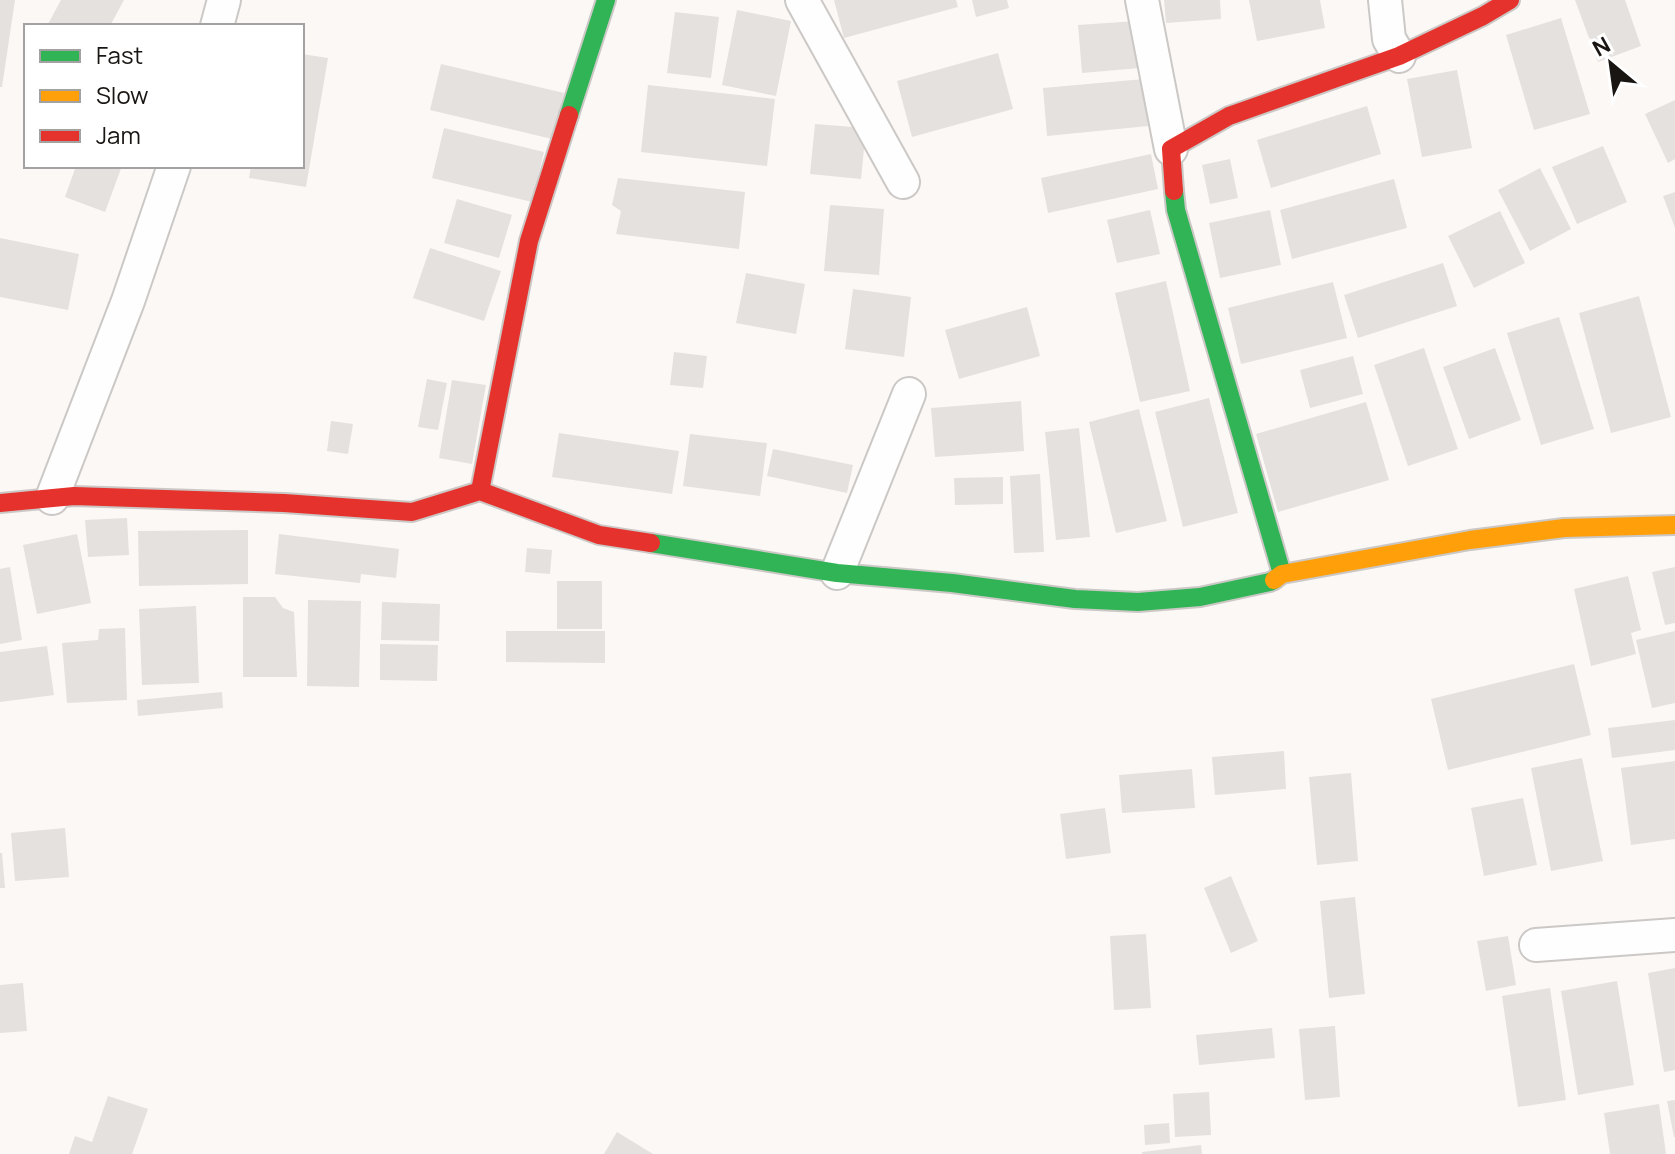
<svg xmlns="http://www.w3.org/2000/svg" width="1675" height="1154" font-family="Manrope,sans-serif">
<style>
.building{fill:#e5e1df}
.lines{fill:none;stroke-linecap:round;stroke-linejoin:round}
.street-casing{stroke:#cbc8c6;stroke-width:36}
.fast-casing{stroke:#cbc8c6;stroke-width:22}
.slow-casing{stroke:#cbc8c6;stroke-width:22}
.jam-casing{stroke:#cbc8c6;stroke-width:22}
.street{stroke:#fffefe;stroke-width:32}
.fast{stroke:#30b455;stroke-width:18}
.slow{stroke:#ff9f0a;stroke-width:18}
.jam{stroke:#e5322d;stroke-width:18}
</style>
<rect width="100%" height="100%" fill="#fcf8f6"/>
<!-- building -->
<g class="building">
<path d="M0,0h15l-13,87h-2z"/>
<path d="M61,0h63l-14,26h-63z"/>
<path d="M834,0h122l2,7 -114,31z"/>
<path d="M972,0h35l2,8 -33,9z"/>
<path d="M1164,0h56l1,19 -55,4z"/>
<path d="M1249,0h71l5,28 -68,13z"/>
<path d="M1575,0h50l16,46 -43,16z"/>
<path d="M737,10l54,11 -15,75 -54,-11z"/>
<path d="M675,12l44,5 -8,61 -44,-5z"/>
<path d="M1561,18l29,96 -56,16 -28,-95z"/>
<path d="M1136,21l4,47 -58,5 -4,-48z"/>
<path d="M998,53l15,56 -101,28 -15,-56z"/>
<path d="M302,54l26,4 -22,129 -57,-9 2,-12h51z"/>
<path d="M441,64l123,29 -12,46 -122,-29z"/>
<path d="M1457,70l15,78 -50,9 -15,-78z"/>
<path d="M1144,79l4,47 -101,10 -4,-48z"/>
<path d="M648,85l127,14 -8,67 -126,-14z"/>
<path d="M1675,100v59l-7,4 -23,-49z"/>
<path d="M1367,106l14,48 -110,34 -14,-48z"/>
<path d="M815,124l51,4 -5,51 -51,-5z"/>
<path d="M444,128l100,24 -12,50 -100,-24z"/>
<path d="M1603,146l24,56 -50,22 -25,-57z"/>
<path d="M1151,154l7,35 -110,24 -7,-35z"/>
<path d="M1230,159l8,39 -28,6 -8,-39z"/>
<path d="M76,166h46l-17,46 -40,-15z"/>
<path d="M1540,168l31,61 -41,22 -32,-61z"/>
<path d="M618,178l127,14 -6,57 -123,-15 5,-23 -9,-6z"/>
<path d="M1394,179l13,49 -115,31 -12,-49z"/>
<path d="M1675,192v36l-12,-32z"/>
<path d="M457,199l55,16 -13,43 -55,-15z"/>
<path d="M830,205l54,4 -5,66 -55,-4z"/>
<path d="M1150,210l10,44 -43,9 -10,-43z"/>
<path d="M1270,210l11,55 -61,13 -11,-55z"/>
<path d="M1500,211l25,52 -51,25 -26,-52z"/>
<path d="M0,238l79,16 -11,56 -68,-13z"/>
<path d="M430,248l71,23 -17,50 -71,-23z"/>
<path d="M1443,263l14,43 -99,32 -14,-43z"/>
<path d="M746,273l59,11 -9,50 -60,-11z"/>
<path d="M1166,281l24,110 -50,11 -25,-109z"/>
<path d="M1333,282l14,56 -106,26 -13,-56z"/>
<path d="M853,289l58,8 -7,60 -59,-8z"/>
<path d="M1639,296l32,121 -60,16 -32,-120z"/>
<path d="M1027,307l13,49 -81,23 -14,-49z"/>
<path d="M1559,317l35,112 -53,16 -34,-112z"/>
<path d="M1424,348l34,101 -50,17 -34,-101z"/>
<path d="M1495,348l26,72 -52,19 -26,-72z"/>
<path d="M674,352l33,4 -4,32 -33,-3z"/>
<path d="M1353,356l10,38 -53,14 -10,-38z"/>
<path d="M427,379l20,4 -9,47 -20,-3z"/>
<path d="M452,380l34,5 -14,79 -33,-6z"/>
<path d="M1209,398l29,115 -55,14 -28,-115z"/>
<path d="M1021,401l3,50 -89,6 -4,-49z"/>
<path d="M1366,402l23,78 -111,32 -22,-78z"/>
<path d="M1139,409l28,112 -51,12 -27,-111z"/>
<path d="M331,421l22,3 -5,30 -21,-3z"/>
<path d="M1079,428l11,109 -34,3 -11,-108z"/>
<path d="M559,433l120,18 -7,43 -120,-17z"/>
<path d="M690,434l77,9 -7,53 -77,-10z"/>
<path d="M773,449l80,16 -6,28 -80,-17z"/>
<path d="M1040,474l4,78 -30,1 -4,-77z"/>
<path d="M1003,477v27l-48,1 -1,-27z"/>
<path d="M127,518l2,37 -41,2 -3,-37z"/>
<path d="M248,530v54l-109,2 -1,-55z"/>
<path d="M77,534l14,69 -54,11 -14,-69z"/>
<path d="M279,534l120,15 -3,29 -35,-4 -1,9 -85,-9z"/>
<path d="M527,548l25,2 -2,24 -25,-2z"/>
<path d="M10,567l12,73 -22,4v-75z"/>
<path d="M1675,567v56l-10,2 -13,-53z"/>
<path d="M1628,576l13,54 -10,3 5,21 -45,12 -17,-77z"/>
<rect x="557" y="581" width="45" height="48"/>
<path d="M243,597h32l8,11 11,4 3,65h-54z"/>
<path d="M308,600l53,1 -2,86 -52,-1z"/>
<path d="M382,602l58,2 -1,37 -58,-1z"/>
<path d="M196,606l3,77 -57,2 -3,-76z"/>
<path d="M125,628l2,72 -60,3 -5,-60 36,-3 1,-11z"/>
<path d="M506,631h99v32l-99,-1z"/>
<path d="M1675,631v72l-23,5 -16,-68z"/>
<path d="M380,644l58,1 -1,36 -57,-1z"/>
<path d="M47,646l7,49 -54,7v-50z"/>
<path d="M1574,664l17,71 -143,35 -17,-71z"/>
<path d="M222,692l1,16 -85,8 -1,-16z"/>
<path d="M1675,720v30l-63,8 -4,-30z"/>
<path d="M1284,751l2,38 -71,6 -3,-38z"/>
<path d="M1582,758l21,103 -52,10 -20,-103z"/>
<path d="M1675,761v78l-44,6 -10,-77z"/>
<path d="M1192,769l3,39 -73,5 -3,-38z"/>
<path d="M1351,773l7,88 -41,4 -8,-88z"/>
<path d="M1523,798l14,67 -53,11 -13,-68z"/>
<path d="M1105,808l6,45 -45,6 -6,-45z"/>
<path d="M65,828l4,49 -54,4 -4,-48z"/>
<path d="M0,853h2l3,35h-5z"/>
<path d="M1231,876l27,65 -27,12 -27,-65z"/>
<path d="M1355,897l10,97 -36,4 -9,-97z"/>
<path d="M1146,934l5,74 -37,2 -4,-74z"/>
<path d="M1508,936l8,49 -30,6 -9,-50z"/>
<path d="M1675,968v102l-11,2 -16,-99z"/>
<path d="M1617,981l17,104 -56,10 -17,-104z"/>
<path d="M23,983l4,48 -27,2v-48z"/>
<path d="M1550,988l16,112 -48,7 -16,-111z"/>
<path d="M1335,1026l5,71 -35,3 -6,-71z"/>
<path d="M1272,1028l3,30 -76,7 -3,-30z"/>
<path d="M1209,1092l2,43 -36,2 -2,-43z"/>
<path d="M108,1096l40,13 -16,45h-63l6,-18 17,6z"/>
<path d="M1675,1100v37h-1l-7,-36z"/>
<path d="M1659,1104l7,50h-56l-6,-41z"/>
<path d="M1169,1123l1,20 -25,2 -1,-20z"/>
<path d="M617,1132l36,22h-49z"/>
<path d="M1201,1145l1,9h-60v-2z"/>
</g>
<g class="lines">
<!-- street casing -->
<g class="street-casing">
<g id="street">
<path d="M802,0l101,182"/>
<path d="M1142,0l29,149"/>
<path d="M1385,0l4,39 10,17"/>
<path d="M217,26l7,-26"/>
<path d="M52,498l76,-197 46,-135"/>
<path d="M837,573l72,-179"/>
<path d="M1536,945l139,-10"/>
</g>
</g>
<!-- fast casing -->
<g class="fast-casing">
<g id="fast">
<path d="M569,115l37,-115"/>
<path d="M1174,191l2,19 106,364"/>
<path d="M651,543l186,30 115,10 123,16 63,3 62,-5 70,-15 4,-2"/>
</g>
</g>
<!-- slow casing -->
<g class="slow-casing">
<path id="slow" d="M1274,580l8,-6 188,-34 94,-12 111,-3"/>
</g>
<!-- jam casing -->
<g class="jam-casing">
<g id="jam">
<path d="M1174,191l-3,-42 58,-33 170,-60 84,-40 27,-16"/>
<path d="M480,491l49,-250 40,-126"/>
<path d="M0,503l74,-7 210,7 128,9 68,-21 119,44 52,8"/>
</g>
</g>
<!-- street -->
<use href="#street" class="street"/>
<!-- fast -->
<use href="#fast" class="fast"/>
<!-- slow -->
<use href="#slow" class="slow"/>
<!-- jam -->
<use href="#jam" class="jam"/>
</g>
<!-- legend -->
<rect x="24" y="24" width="280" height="144" fill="#ffffff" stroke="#a3a1a1" stroke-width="2"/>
<rect x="40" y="50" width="40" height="12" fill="#30b455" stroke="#a3a1a1" stroke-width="2"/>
<text x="96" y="64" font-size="24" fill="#191513">Fast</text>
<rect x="40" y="90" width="40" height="12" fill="#ff9f0a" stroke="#a3a1a1" stroke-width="2"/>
<text x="96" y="104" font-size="24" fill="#191513">Slow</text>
<rect x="40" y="130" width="40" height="12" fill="#e5322d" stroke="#a3a1a1" stroke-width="2"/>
<text x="96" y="144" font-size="24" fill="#191513">Jam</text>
<!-- north arrow -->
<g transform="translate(1611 64) rotate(331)" stroke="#ffffff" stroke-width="6" paint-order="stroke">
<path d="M0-6L14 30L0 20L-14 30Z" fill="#191513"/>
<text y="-12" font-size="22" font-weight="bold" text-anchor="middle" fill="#191513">N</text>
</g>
</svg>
